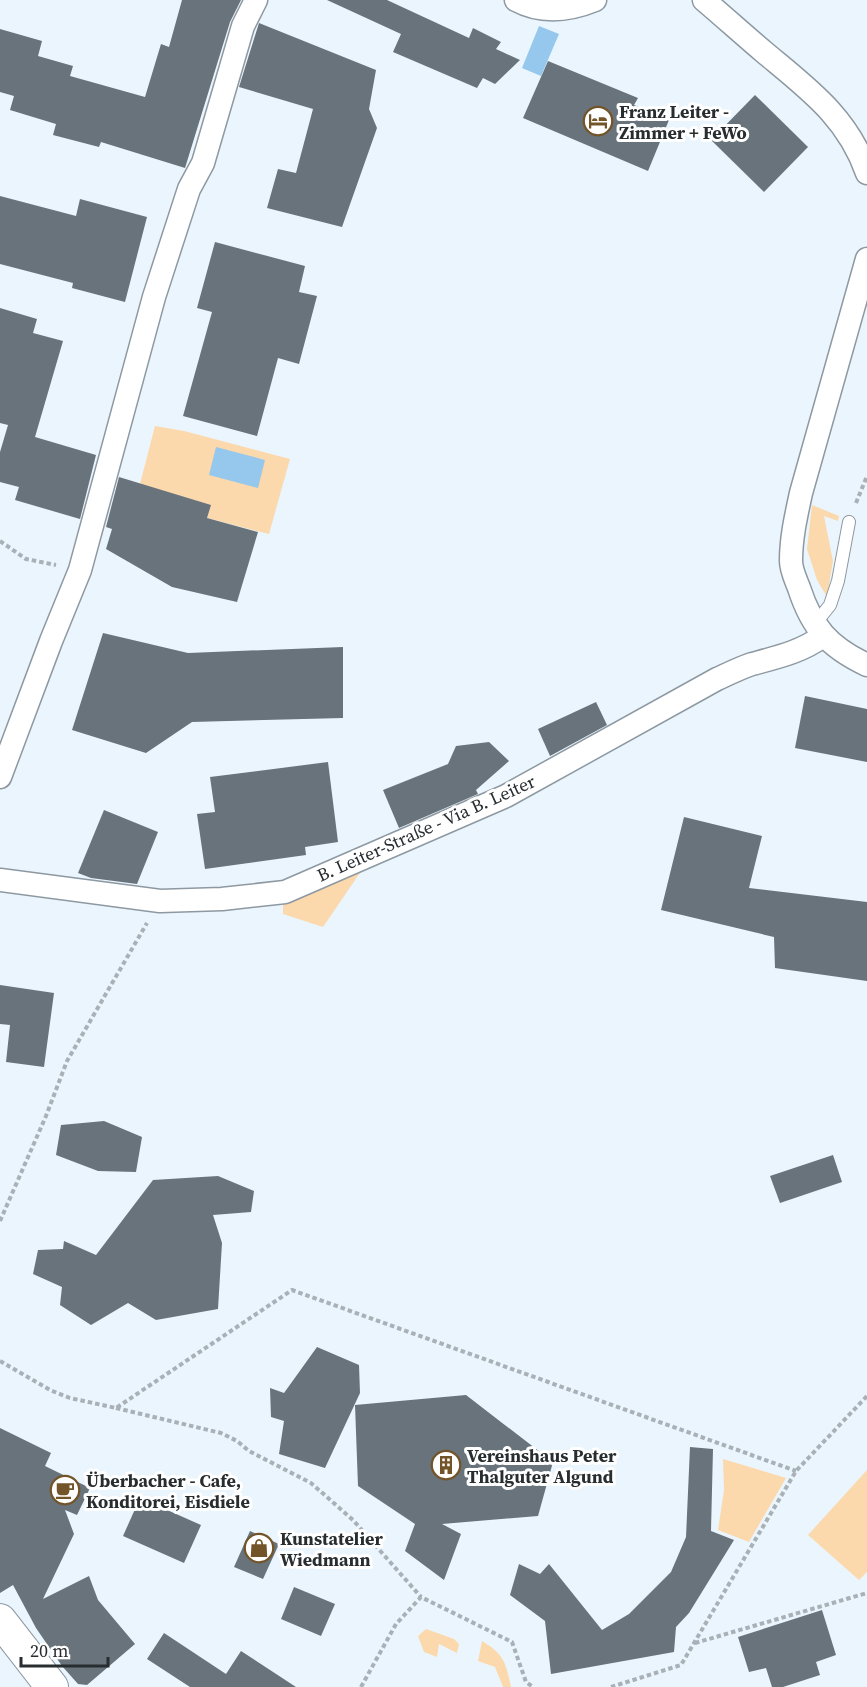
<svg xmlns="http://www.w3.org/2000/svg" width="867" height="1687" font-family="'Source Serif 4',serif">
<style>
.green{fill:#fbd9ad}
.water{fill:#95c8ec}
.building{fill:#68737b}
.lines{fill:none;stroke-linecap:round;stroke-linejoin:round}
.lane-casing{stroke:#8d99a2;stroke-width:14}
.street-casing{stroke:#8d99a2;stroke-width:25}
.secondary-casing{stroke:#8d99a2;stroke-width:34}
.path{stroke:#a9b1b7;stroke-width:4;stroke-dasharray:4.5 3;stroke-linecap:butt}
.lane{stroke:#fff;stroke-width:12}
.street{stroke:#fff;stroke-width:22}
.secondary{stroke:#fff;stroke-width:32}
.labels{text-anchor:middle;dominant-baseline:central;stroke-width:6;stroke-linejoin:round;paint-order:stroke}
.poi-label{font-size:18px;font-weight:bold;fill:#282d30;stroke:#fff;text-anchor:start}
.street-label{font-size:18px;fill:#282d30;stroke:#fff}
</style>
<rect width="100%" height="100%" fill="#ebf5fd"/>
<!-- green -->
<g class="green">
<path d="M155,426l29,5 106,28 -21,75 -62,-16 3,-13 -70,-21z"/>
<path d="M812,505l27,11 -1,5 -14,-5 9,45 -6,36 -10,-17 -10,-31z"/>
<path d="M366,864l-43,63 -40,-13v-14z"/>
<path d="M723,1459l63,19 -37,64 -31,-12 6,-40z"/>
<path d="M867,1470v102l-8,8 -51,-45z"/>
<path d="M426,1629l28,10 5,5 -2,9 -18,-9 -2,13 -13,-5 -6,-16z"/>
<path d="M482,1641c22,13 24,22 29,46h-8l-8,-20 -17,-6z"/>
</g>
<!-- water -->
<g class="water">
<path d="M539,26l20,8 -18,42 -19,-8z"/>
<path d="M216,447l49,13 -7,28 -49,-13z"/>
</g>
<!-- building -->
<g class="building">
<path d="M182,0h59l-11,22 -45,146 -84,-26 -2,5 -46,-12 3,-11 -46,-14 4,-14 -14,-4v-63l42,12 -4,15 35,10 -3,10 75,21 16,-53 8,3z"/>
<path d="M327,0h60l82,38 4,-10 28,14 -5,7 24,11 -25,24 -12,-6 -6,10 -84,-36 8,-18z"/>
<path d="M259,23l117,47 -7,39 8,19 -35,99 -75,-19 11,-39 18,4 17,-64 -74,-22z"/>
<path d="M548,61l90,37 -4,7 35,15 -21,51 -125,-53z"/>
<path d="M755,95l53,52 -44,45 -53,-52z"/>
<path d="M0,196l76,20 4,-17 67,18 -22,85 -53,-14 1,-5 -73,-19z"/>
<path d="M215,242l90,24 -6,26 18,4 -18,68 -21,-6 -21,78 -74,-20 29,-104 -15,-4z"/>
<path d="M0,308l37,11 -4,14 30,8 -28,96 61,18 -16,64 -65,-19 4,-13 -19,-5v-30l8,-27 -8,-2z"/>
<path d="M119,477l92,28 -4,13 51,14 -21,70 -65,-15 -66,-38 6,-20 -6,-2z"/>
<path d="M103,633l85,20 155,-6v71l-151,4 -46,31 -74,-23z"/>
<path d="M805,696l62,13v53l-72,-14z"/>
<path d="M596,702l11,23 -57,31 -12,-27z"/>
<path d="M489,742l20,19 -33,29 2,4 -79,34 -16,-38 65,-26 8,-18z"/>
<path d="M328,762l10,80 -33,5 1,8 -101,14 -8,-55 18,-2 -5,-35z"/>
<path d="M104,810l54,22 -21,52 -46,-6 -13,-5z"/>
<path d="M684,817l78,19 -13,52 118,14v79l-92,-13 -1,-31 -113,-27z"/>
<path d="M0,985l54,8 -10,74 -38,-5 4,-37 -10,-1z"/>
<path d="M104,1121l38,16 -6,35 -38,-1 -42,-16 5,-30z"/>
<path d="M833,1155l9,27 -62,21 -10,-27z"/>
<path d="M218,1176l36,15 -3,21 -38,3 9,28 -4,66 -62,11 -28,-17 -37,22 -31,-20 2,-18 -29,-13 5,-24 25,-1 1,-8 32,14 57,-75z"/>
<path d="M317,1347l42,18 1,28 -35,75 -46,-14 5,-33 -13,-4 -1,-29 14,5z"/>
<path d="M466,1395l87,67 -15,54 -96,8 19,10 -17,46 -39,-29 10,-27 -57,-38 -3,-81z"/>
<path d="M0,1428l51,25 -6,13 45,22 -13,27 -12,-5 9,24 -31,65 46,-23 9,24 37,44 -48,41 -9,-1 -16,-18 -26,-38 -23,-43 -13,8z"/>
<path d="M690,1447l23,2 -2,82 23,9 -45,73 -13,14 -2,25 -123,22 -6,-53 -35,-26 9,-31 21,10 9,-10 53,66 27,-16 42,-42 15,-35z"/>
<path d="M140,1498l61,27 -17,38 -61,-27z"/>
<path d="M250,1531l29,13 -16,35 -29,-12z"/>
<path d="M294,1587l41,17 -14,32 -40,-17z"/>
<path d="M822,1610l14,45 -20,7 4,13 -37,12h-11l-6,-19 -17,4 -11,-35z"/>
<path d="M164,1633l62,41 15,-23 55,36h-106l-43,-28z"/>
</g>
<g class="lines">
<!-- lane casing -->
<g class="lane-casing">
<path id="lane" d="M815,624l15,-19 8,-24 11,-59"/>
</g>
<!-- street casing -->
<g class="street-casing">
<g id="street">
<path d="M516,0c26,14 52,11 79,0"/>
<path d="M704,0c20,17 40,35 60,52 43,36 84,65 103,121"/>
<path d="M867,259l-66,234c-5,23 -10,45 -10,68 0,9 5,19 8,27 13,40 30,59 68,77"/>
<path d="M0,777l51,-136 29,-71 74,-273 35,-108 14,-26 40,-137 13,-26"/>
<path d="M0,880l160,21 62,-2 63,-7 221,-96 211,-117c11,-5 23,-11 35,-15 26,-7 49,-12 71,-28"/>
</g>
</g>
<!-- secondary casing -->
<g class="secondary-casing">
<path id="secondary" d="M0,1620l52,67"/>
</g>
<!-- path -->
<g class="path">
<path d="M856,503l11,-27"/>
<path d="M0,541l26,18 30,6"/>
<path d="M0,1221l46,-105 21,-55 80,-138"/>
<path d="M0,1361l50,29 20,8 46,10 176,-118 504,181"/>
<path d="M116,1408l105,25 16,8 12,10 62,32 42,37 68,77"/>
<path d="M695,1643l172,-50"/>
<path d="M361,1687l35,-63 25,-27 91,45 14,40 7,5"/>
<path d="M611,1687l70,-22 115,-194 71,-75"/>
</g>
<!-- lane -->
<use href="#lane" class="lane"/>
<!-- street -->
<use href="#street" class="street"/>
<!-- secondary -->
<use href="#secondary" class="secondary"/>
</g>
<!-- icons -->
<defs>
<g id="hotel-ring" transform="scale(1.5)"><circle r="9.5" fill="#fff" stroke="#735429" stroke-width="1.5"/><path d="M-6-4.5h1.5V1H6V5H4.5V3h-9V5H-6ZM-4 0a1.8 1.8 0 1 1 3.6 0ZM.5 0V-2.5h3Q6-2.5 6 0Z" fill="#735429"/></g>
<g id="building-ring" transform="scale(1.5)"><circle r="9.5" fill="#fff" stroke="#735429" stroke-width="1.5"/><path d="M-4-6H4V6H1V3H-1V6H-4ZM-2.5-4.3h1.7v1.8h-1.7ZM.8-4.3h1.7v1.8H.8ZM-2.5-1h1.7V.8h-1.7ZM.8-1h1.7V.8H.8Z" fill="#735429"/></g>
<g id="cafe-ring" transform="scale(1.5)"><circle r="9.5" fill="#fff" stroke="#735429" stroke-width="1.5"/><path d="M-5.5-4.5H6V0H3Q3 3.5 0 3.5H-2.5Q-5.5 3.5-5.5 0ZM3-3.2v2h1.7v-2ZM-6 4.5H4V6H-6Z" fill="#735429"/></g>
<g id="shop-ring" transform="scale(1.5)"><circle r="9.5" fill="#fff" stroke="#735429" stroke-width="1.5"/><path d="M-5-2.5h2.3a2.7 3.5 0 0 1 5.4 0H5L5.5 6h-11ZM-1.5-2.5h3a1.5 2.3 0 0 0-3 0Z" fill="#735429"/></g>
</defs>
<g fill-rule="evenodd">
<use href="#hotel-ring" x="598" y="121"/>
<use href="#building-ring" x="446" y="1465"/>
<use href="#cafe-ring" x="65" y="1490"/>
<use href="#shop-ring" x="259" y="1548"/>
</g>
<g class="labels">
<!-- poi labels -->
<g class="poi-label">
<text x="619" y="111">Franz Leiter -<tspan x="619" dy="21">Zimmer + FeWo</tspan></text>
<text x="467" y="1455">Vereinshaus Peter<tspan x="467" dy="21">Thalguter Algund</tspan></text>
<text x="86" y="1480">Überbacher - Cafe,<tspan x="86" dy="21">Konditorei, Eisdiele</tspan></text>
<text x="280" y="1538">Kunstatelier<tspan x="280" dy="21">Wiedmann</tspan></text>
</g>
<!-- street labels -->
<g class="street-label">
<text transform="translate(426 828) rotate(-24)">B. Leiter-Straße - Via B. Leiter</text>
</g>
</g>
<!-- scale -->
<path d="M21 1657v9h87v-9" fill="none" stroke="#282d30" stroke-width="3"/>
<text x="30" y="1657" font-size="18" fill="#282d30" stroke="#ffffff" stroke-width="4.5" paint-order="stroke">20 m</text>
</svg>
